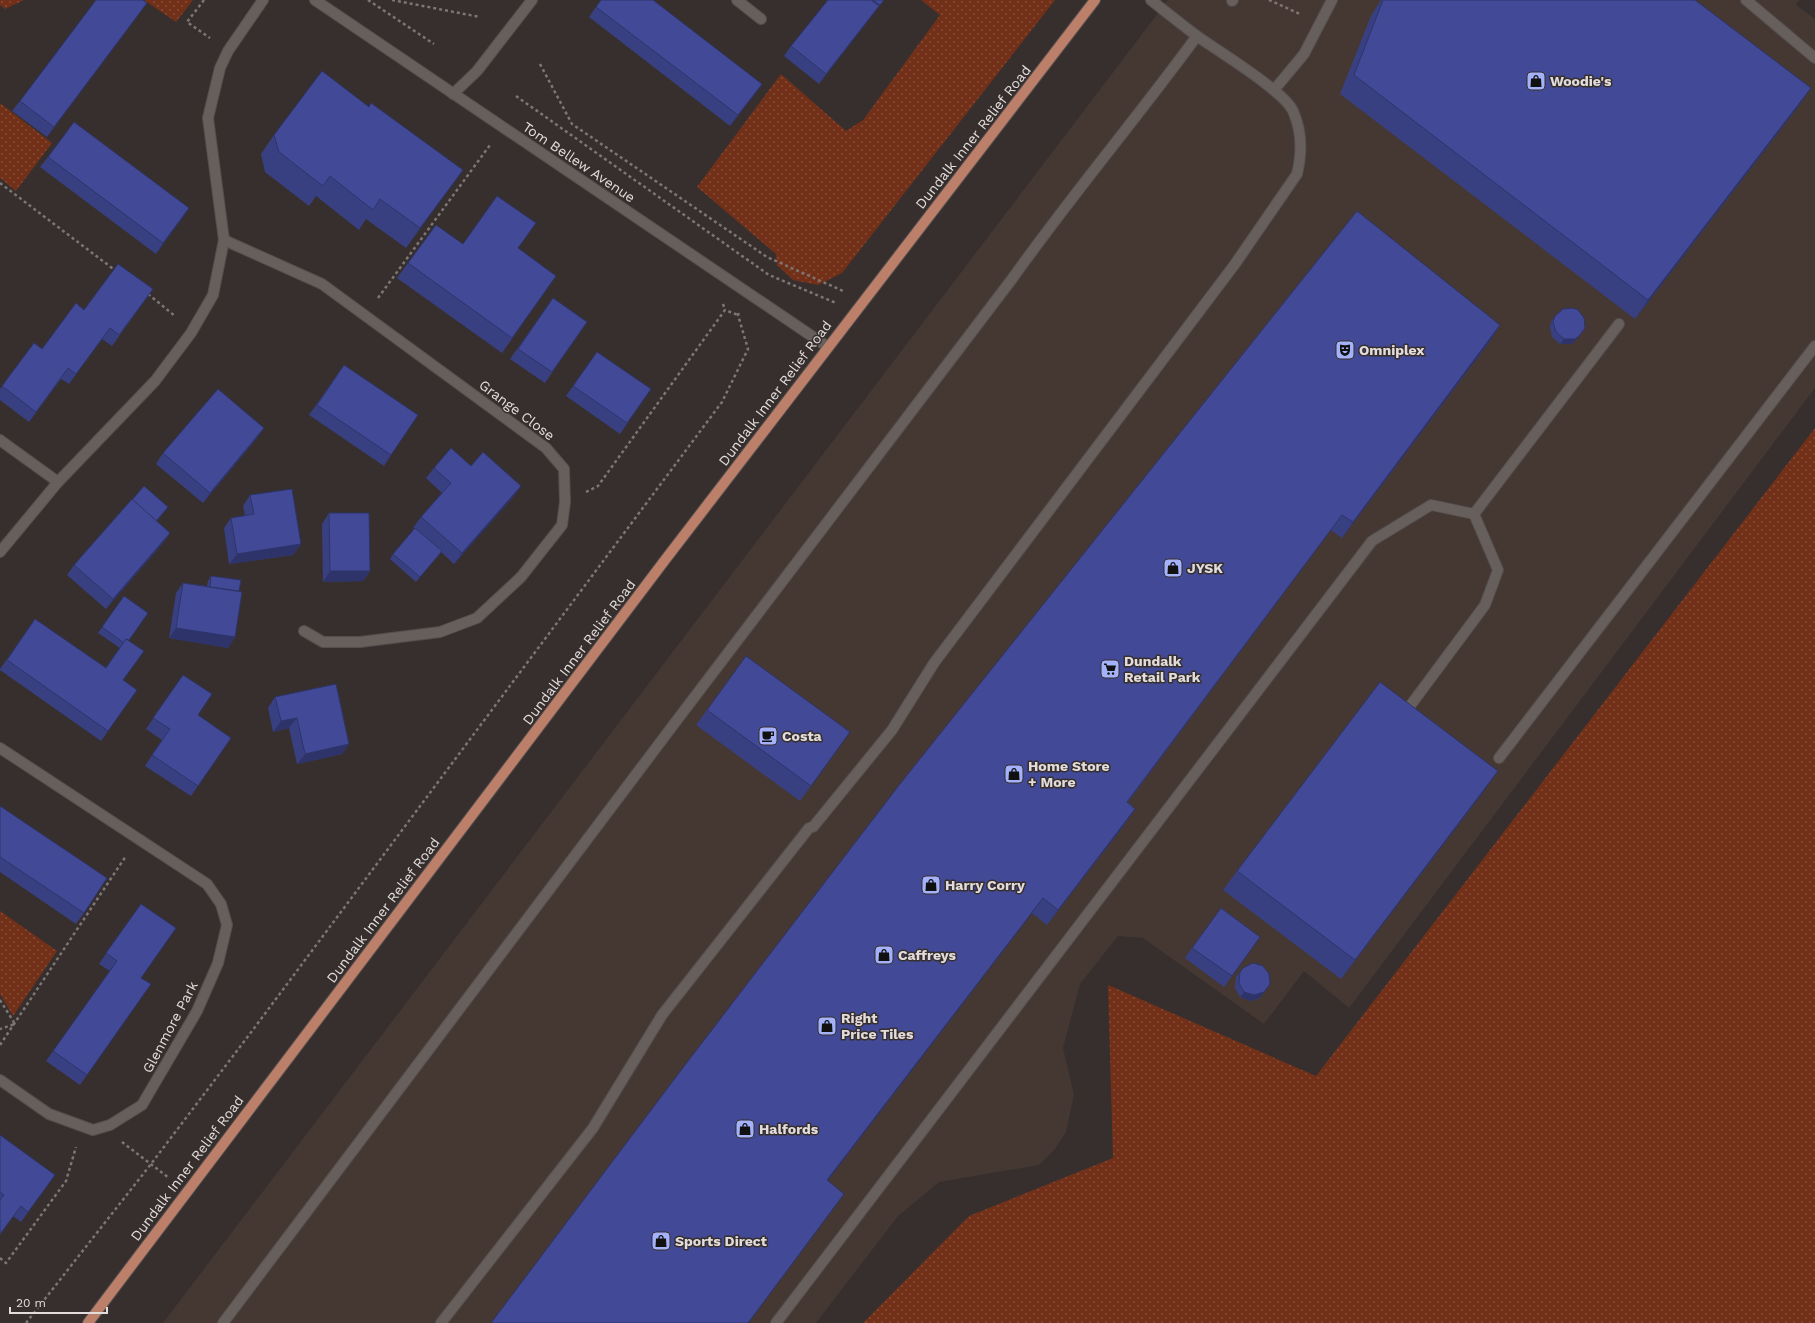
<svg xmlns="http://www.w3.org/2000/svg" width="1815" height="1323" font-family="'Work Sans',sans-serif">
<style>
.built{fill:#453833}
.grass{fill:url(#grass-dots)}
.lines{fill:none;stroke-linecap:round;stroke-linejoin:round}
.service-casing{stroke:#544e4d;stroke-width:12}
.minor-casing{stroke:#544e4d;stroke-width:12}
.tertiary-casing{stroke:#544e4d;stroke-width:12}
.primary-casing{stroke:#544e4d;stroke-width:12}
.path{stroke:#7c7674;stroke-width:2.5;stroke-dasharray:3 3;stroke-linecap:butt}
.service{stroke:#665f5c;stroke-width:10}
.minor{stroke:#665f5c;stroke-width:10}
.tertiary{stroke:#665f5c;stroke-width:10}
.primary{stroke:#bc7f6a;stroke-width:10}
.wall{fill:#394082}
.shaded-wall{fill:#2e346a}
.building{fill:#424a97;stroke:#2e346a}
.labels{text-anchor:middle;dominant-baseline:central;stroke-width:3;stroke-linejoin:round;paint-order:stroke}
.poi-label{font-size:14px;font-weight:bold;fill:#e2dddc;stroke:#362f2d;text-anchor:start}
.street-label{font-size:14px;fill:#e2dddc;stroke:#362f2d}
</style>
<defs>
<pattern id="grass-dots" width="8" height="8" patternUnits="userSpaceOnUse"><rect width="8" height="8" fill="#723019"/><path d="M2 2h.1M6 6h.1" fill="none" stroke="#864e3a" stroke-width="1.8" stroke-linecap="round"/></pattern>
</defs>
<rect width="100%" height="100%" fill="#362f2d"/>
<!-- built -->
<path class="built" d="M1168,0h631l-3,5 19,14v369l-466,620 -45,-37 -40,53 -121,-86 -25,-2 -38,48 -17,64 11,47 -8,37 -12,18 -15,15 -100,17 -41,34 -82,107h-653z"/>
<!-- grass -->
<g class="grass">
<path d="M0,0h24l-19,9 -5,-4z"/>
<path d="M144,0h49l-17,22z"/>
<path d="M921,0h134l-213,273 -24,12 -25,-5 -16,-15 -1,-11 -79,-67 84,-113 65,57 17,-11 77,-105z"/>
<path d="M0,103l52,40 -36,48 -16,-13z"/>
<path d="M1815,428v895h-952l106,-107 144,-58 -5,-173 208,91z"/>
<path d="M0,911l57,40 -44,65 -13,-22z"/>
</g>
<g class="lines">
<!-- service casing -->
<g class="service-casing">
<g id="service">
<path d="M1746,0l69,58"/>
<path d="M1232,1l1,-1"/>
<path d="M1274,90l30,-36 28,-54"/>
<path d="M1474,514l145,-190"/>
<path d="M1499,758l316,-412"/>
<path d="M223,1323l451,-599 338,-445c59,-83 125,-161 185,-243"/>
<path d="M441,1323l152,-195 69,-113 147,-187 4,-1 79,-97 42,-67 301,-399 62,-90c5,-21 5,-43 -4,-63 -9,-20 -75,-60 -96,-75 -16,-12 -31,-24 -46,-36"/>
<path d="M776,1323l596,-782 59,-36 43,9 24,56 -13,35 -75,101"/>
</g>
</g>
<!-- minor casing -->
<g class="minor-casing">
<g id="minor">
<path d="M737,0l24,19"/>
<path d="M453,94l24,-23 55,-71"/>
<path d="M224,240l98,44 224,164 18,21 1,33 -3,23 -41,52 -44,41 -37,14 -80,10h-37l-19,-11"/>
<path d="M0,440l58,42"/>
<path d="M0,552l58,-70 97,-101 36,-48 22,-38 11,-55 -16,-122 12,-50 8,-17 35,-51"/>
<path d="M0,748l207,136 14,20 6,21 -9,38 -21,48 -55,94 -32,20 -17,5 -44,-16 -49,-34"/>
</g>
</g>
<!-- tertiary casing -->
<g class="tertiary-casing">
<path id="tertiary" d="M315,0l513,347"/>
</g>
<!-- primary casing -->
<g class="primary-casing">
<path id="primary" d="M88,1323l577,-763 430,-560"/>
</g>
<!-- path -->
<g class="path">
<path d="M204,0l-17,22 23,16"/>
<path d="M368,0l66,44"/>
<path d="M392,0l88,17"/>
<path d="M1269,0l31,14"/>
<path d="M540,64l32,60 195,133 76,34"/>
<path d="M516,96l253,179 67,28"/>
<path d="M0,183l116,88"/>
<path d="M148,294l27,22"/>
<path d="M378,298l112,-153"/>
<path d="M723,304l2,6"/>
<path d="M586,492l12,-6 127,-176 13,5"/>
<path d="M0,1000l15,24 -15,5"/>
<path d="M0,1045l126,-189"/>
<path d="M122,1142l47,36"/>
<path d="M0,1258l6,5 60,-82 10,-34"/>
<path d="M26,1323l125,-159 101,-133 470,-629 26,-53 -10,-34 1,-2"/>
</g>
<!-- service -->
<use href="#service" class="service"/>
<!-- minor -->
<use href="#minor" class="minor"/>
<!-- tertiary -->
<use href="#tertiary" class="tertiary"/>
<!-- primary -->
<use href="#primary" class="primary"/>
</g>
<!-- wall -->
<g class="wall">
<path d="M601,0l161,84 -32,42 -141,-109z"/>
<path d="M828,0h56l-65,84 -35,-28 7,-10z"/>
<path d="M1381,0h314l116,88 -14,20 -162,211 -295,-225 31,-78z"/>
<path d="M139,14l-92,123 -35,-26 8,-10z"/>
<path d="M369,107l94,63 -57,78 -40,-29 -7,11 -43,-34 -7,10 -44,-34 -4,-18 13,-19z"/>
<path d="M48,157l141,51 -33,46 -116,-87z"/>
<path d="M463,244l55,4 38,28 -54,77 -105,-75 11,-15z"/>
<path d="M153,289l-41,57 -10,-7 -33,45 -8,-5 -32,43 -29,-22v-11l34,-46 8,6 42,-39z"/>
<path d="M553,298l34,24 -42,61 -35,-24z"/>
<path d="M1555,316l20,25 -4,3h-11l-8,-7 -2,-10 1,-5z"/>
<path d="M1500,325l-10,16 -148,197 -11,-8 -203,272 7,7 -11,16 -77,100 -15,-12 -205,268 6,28 -85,114h-257z"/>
<path d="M597,352l54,37 -31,45 -54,-38z"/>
<path d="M344,365l47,90 -7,11 -75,-51z"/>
<path d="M257,438l-54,65 -47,-39 7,-11z"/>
<path d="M471,466l50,20 -7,10 -60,68 -13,-12 -25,30 -26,-23 3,-5 22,-25 -2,-1 8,-11 21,-24 -16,-15 8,-10z"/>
<path d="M250,495l51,49 -8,11 -64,9 -5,-36 7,-10 14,-2 -2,-10z"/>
<path d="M168,507l-11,14 13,12 -7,10 -57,66 -39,-34 7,-10z"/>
<path d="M329,513l41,58 -7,10 -40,1 -1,-58z"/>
<path d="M211,576l28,15 -4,46 -7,11 -59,-10 7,-45 7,-10 24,3 1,-5z"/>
<path d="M124,596l5,44 -6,40 14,10 -36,51 -101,-71v-1l35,-50 71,49 14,-20 -22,-15z"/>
<path d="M183,675l15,40 33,23 -40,58 -46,-30 17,-26 -16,-11z"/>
<path d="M275,697l74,47 -7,10 -45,10 -8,-36 -16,4 -5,-24z"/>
<path d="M707,710l143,22 -50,69 -104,-76z"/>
<path d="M1484,791l-143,188 -118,-89 14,-19z"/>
<path d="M0,806l84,107 -8,11 -76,-52z"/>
<path d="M141,904v74l10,6 -71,101 -34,-24 64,-90 -11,-7z"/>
<path d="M1260,937l-36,50 -39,-29 7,-10z"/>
<path d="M1240,972l30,12 -10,14 -9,3 -11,-4 -5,-9 1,-11z"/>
<path d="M0,1135l55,40 -34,47 -8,-6 -13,19z"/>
</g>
<!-- shaded-wall -->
<g class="shaded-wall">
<path d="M147,3l-8,11 -92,123 7,-10z"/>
<path d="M879,6l-8,11 -52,67 7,-10z"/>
<path d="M762,84l-7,10 -25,32 8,-11z"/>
<path d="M1811,88l-14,20 -162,211 13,-19z"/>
<path d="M463,170l-14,19 -43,59 14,-20z"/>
<path d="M189,208l-7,11 -26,35 7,-11z"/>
<path d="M1500,325l-10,16 -148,197 11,-16z"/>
<path d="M1579,336l-4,5 -4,3h-11l4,-5z"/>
<path d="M264,428l-7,10 -54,65 7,-10z"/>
<path d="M521,486l-7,10 -60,68 8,-11z"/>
<path d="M1342,515l-11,15 -215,287 11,-15z"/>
<path d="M170,533l-7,10 -57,66 7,-10z"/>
<path d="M301,544l-8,11 -64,9 8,-10z"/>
<path d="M330,571h40l-7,10 -40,1z"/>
<path d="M176,628l59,9 -7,11 -59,-10z"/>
<path d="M297,718l-8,10 -16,4 8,-11z"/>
<path d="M349,744l-7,10 -45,10 8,-10z"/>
<path d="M1498,771l-14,20 -143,188 14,-19z"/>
<path d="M1135,809l-11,16 -77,100 11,-15z"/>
<path d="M1043,898l-11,15 -216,283 11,-16z"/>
<path d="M1244,992h20l-4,6 -9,3 -11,-4z"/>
</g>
<!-- building -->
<g class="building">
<path d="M96,0h47l4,3 -93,124 -34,-26z"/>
<path d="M601,0h52l109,84 -24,31 -142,-108z"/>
<path d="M828,0h43l8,6 -53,68 -35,-28z"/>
<path d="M873,0h11l-4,5z"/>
<path d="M1383,0h312l116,88 -163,212 -294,-225z"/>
<path d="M322,71l47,36 2,-4 92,67 -43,58 -40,-29 -7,11 -43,-34 -7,10 -44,-34 -5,-17z"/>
<path d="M74,122l115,86 -26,35 -115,-86z"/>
<path d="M497,196l39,27 -18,25 38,28 -44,62 -104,-75 28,-38 27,19z"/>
<path d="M1357,211l143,114 -147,197 -11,-7 -215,287 8,7 -77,101 -15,-12 -216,282 17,14 -96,129h-257l188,-250 221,-289z"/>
<path d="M118,264l35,25 -34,46 -9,-7 -34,46 -8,-6 -32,44 -34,-26 32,-43 8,6 34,-46 8,7z"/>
<path d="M553,298l34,24 -35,50 -34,-23z"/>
<path d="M1573,308l5,2 6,8 1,10 -6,8 -4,3h-11l-8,-7 -3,-10 2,-6 8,-7z"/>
<path d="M597,352l54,37 -24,34 -54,-37z"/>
<path d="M344,365l74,50 -27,40 -74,-50z"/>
<path d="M218,389l46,39 -54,65 -47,-40z"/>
<path d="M451,448l20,18 12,-14 38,34 -59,67 -41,-36 30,-34 -17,-15z"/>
<path d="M144,486l24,21 -12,14 -24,-21z"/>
<path d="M292,489l9,55 -64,10 -6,-36 23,-4 -4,-19z"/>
<path d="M132,499l38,34 -57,66 -39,-34z"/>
<path d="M329,513h40l1,58h-40z"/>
<path d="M415,528l27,23 -22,26 -27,-23z"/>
<path d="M211,576l30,4 -2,11 -29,-4z"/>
<path d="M183,583l59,9 -7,45 -59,-9z"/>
<path d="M124,596l24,17 -19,27 -3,-1 -2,4 -22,-16z"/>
<path d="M35,619l71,49 20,-29 18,12 -21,29 14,10 -29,41 -101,-71z"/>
<path d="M746,656l104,76 -39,54 -104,-76z"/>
<path d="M183,675l29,19 -14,21 33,23 -33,48 -46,-31 18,-26 -17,-11z"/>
<path d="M1380,682l118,89 -143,189 -118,-89z"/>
<path d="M336,684l13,60 -44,10 -8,-36 -16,3 -6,-24z"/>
<path d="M0,806l107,72 -23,35 -84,-56z"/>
<path d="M141,904l35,24 -35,50 10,6 -64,91 -34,-24 64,-90 -11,-8z"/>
<path d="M1221,908l39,29 -28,39 -40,-28z"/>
<path d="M1253,963l10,3 6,8 1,10 -6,8 -10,3 -10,-3 -5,-9 1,-11 3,-4z"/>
<path d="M0,1135l55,40 -27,37 -7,-6 -21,28v-34l4,-5 -4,-3z"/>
</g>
<!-- icons -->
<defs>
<g id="shop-square" transform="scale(1)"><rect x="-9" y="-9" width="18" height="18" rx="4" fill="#a4b2fc" stroke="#362f2d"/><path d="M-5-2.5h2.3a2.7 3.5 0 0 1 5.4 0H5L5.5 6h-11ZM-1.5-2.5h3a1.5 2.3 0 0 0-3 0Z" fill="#111"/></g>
<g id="theatre-square" transform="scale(1)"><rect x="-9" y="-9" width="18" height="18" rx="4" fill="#a4b2fc" stroke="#362f2d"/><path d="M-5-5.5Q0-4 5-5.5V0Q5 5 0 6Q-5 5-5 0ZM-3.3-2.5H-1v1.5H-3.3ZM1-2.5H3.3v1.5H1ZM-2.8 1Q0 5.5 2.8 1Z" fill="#111"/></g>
<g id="supermarket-square" transform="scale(1)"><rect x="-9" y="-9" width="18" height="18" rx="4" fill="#a4b2fc" stroke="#362f2d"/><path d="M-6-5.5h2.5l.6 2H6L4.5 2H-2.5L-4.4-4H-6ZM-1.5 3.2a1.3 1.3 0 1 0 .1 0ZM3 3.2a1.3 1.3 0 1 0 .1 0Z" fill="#111"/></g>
<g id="cafe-square" transform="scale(1)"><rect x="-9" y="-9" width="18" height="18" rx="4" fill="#a4b2fc" stroke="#362f2d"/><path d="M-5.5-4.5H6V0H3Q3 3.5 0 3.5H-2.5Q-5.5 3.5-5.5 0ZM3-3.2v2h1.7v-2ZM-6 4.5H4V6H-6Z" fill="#111"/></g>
</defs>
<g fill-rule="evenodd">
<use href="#shop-square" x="1536" y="81"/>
<use href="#theatre-square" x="1345" y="350"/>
<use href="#shop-square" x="1173" y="568"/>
<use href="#supermarket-square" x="1110" y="669"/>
<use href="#cafe-square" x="768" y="736"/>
<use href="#shop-square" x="1014" y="774"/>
<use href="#shop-square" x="931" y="885"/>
<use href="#shop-square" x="884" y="955"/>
<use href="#shop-square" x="827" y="1026"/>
<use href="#shop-square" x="745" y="1129"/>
<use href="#shop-square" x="661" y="1241"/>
</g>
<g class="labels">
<!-- poi labels -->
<g class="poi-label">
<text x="1550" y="81">Woodie's</text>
<text x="1359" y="350">Omniplex</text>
<text x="1187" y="568">JYSK</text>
<text x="1124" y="661">Dundalk<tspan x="1124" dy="16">Retail Park</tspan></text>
<text x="782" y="736">Costa</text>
<text x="1028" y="766">Home Store<tspan x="1028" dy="16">+ More</tspan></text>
<text x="945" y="885">Harry Corry</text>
<text x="898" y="955">Caffreys</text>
<text x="841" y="1018">Right<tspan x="841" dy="16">Price Tiles</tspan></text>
<text x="759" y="1129">Halfords</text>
<text x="675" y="1241">Sports Direct</text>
</g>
<!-- street labels -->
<g class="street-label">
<text transform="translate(973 137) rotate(-52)">Dundalk Inner Relief Road</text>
<text transform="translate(579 162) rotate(34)">Tom Bellew Avenue</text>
<text transform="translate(775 393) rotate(-53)">Dundalk Inner Relief Road</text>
<text transform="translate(517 410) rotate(37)">Grange Close</text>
<text transform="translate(579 652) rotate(-53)">Dundalk Inner Relief Road</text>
<text transform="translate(383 910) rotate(-53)">Dundalk Inner Relief Road</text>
<text transform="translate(170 1027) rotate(-62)">Glenmore Park</text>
<text transform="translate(187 1168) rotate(-53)">Dundalk Inner Relief Road</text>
</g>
</g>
<!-- scale -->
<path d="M10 1307v6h97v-6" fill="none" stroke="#e2dddc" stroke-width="2"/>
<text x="16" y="1307" font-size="12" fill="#e2dddc" stroke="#362f2d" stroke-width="3" paint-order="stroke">20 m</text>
</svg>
